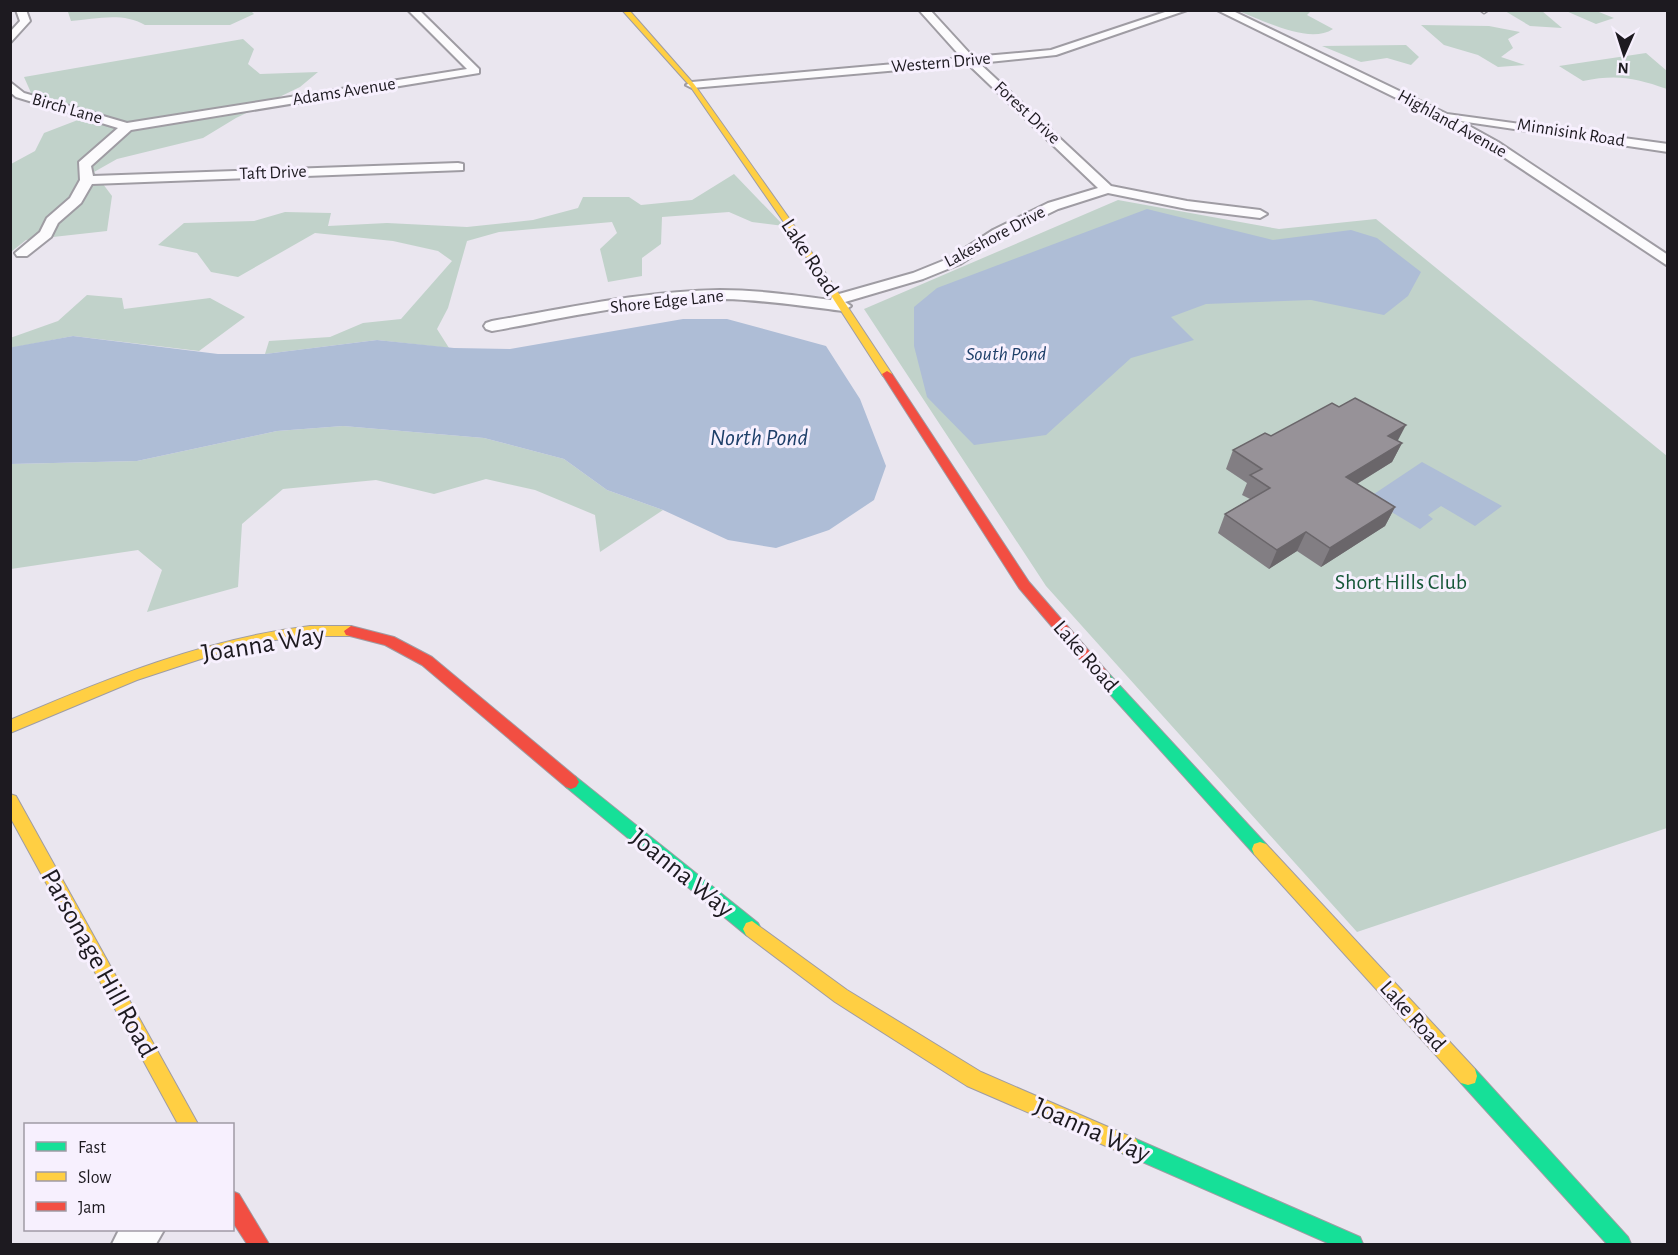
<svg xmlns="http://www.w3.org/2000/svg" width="1678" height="1255" font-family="'Alegreya Sans',sans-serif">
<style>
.green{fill:#c1d2ca}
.water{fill:#aebdd6}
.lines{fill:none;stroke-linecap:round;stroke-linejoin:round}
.lane-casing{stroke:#9f9ca3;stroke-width:3}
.street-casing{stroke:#9f9ca3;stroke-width:4}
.fast-casing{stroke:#9f9ca3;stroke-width:2}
.slow-casing{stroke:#9f9ca3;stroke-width:2}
.jam-casing{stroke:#9f9ca3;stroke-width:2}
.lane{fill:#fcfbfd;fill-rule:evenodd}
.street{fill:#fcfbfd;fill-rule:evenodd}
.fast{fill:#16e098;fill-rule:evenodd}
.slow{fill:#ffcf43;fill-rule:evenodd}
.jam{fill:#f24e42;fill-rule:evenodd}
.wall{fill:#827e83}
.shaded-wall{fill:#6a666a}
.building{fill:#979298;stroke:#6a666a;stroke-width:1.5}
.labels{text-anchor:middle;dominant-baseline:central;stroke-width:6;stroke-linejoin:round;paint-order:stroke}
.far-street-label{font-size:18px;fill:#1d1a20;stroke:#f7f0fe}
.far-water-label{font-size:20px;font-style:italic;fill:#1e3f69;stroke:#f7f0fe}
.street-label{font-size:22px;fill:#1d1a20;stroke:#f7f0fe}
.park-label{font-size:22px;fill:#165738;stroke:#f7f0fe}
.water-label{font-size:24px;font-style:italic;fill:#1e3f69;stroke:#f7f0fe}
.near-street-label{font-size:27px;fill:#1d1a20;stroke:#f7f0fe}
</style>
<rect width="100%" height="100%" fill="#eae6ef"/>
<!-- green -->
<g class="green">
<path d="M76,11l174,-1 4,4 -24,11h-85c-22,-13 -50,-6 -74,-4l-3,-9z"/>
<path d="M1238,11h73l-4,4 26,14c-24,16 -70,-9 -95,-18z"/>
<path d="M1505,11h37l20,17 -32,-2z"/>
<path d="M1566,11h43l-10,1 15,6 -18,6z"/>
<path d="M1421,25l68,1 31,6 -12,7 5,9 -12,9 24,8 -27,2 -20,-12 -34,-10z"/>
<path d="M243,39l11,10 -6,15 12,10 58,-2 -18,15 -64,31 -33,20 -86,21 -23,13 18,24 -5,35 -81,9 -15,12v-88l24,-13 9,-18 52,-20 -64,-18 -8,-18z"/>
<path d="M1406,45l13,12 -8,8 -24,-7 -26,4 -39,-16z"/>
<path d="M1646,53l21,18v18c-32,-11 -50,-15 -84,-8l-24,-15z"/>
<path d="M734,174l50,52 -32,-4 -23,-10 -67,5 -1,27 -19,14v18l-34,6 -8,-33 17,-16 -5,-11 -113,10 -32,9 -19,67 -11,21 12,19 -72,-8 -112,14 4,-13 61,-4 33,-14 38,-4 51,-58 -14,-10 -45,-10 -78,-8 -77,44 -27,-5 -14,-19 -39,-8 26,-22 70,-2 31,-9 46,1 -3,13 59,-3 80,4 66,-7 45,-12 5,-11h46l12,8 51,-5z"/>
<path d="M1118,200l161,29 97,-10 291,237v372l-310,104 -311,-346 -182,-277z"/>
<path d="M87,295l35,3 2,11 86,-11 35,19 -46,34 -126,-15 -62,12 -1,-10 48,-17z"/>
<path d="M343,426l141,12 80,21 43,31 56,20 -63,42 -5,-37 -60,-25 -49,-11 -52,15 -58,-14 -93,9 -41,35 -4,63 -91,25 15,-42 -24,-20 -127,19v-105l126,-3 140,-30z"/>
</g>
<!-- water -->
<g class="water">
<path d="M1147,209l126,31 78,-10 26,8 44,34 -13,24 -24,19 -73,-15 -105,4 -35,13 23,23 -63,18 -85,77 -72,10 -47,-48 -13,-51v-39l23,-19z"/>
<path d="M683,319h44l99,27 34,53 26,67 -12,34 -45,30 -53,18 -48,-8 -65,-30 -56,-20 -43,-31 -80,-21 -141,-12 -66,5 -140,30 -126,3 -1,-116 3,-1 60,-11 145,18h47l112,-14 77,8 56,1z"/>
<path d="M1422,462l80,44 -27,20 -34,-20 -13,9 5,4 -13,10 -52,-31z"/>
</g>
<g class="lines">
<!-- lane casing -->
<g class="lane-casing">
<path id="lane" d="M1480,10h6l1,1 -3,2z"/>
</g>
<!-- street casing -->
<g class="street-casing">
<g id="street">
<path d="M16,10h10l4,11 -20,22v-11l10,-11z"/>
<path d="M408,10h11l60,59v4l-348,57 -40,36 2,10 365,-13 5,1v6l-371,14 -11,19 -23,20 -7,14 -24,19h-10l-2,-3 25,-21 7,-14 23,-20 10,-18 -1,-18 39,-34 -102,-31 -6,-5v-10l14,11 103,30 340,-54z"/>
<path d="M919,10h11l43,47 78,-7 120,-40h16l-131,45 -77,8 132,123 76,15 73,9 7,4 -7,4 -73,-9 -79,-16 -50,16 -55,27 -43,28 -37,15 -78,23 6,4 -8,5c-40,-5 -79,-11 -119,-12 -78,0 -155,18 -232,32l-6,-2 -2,-3 2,-3 6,-2c76,-13 151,-30 228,-31 37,0 74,5 111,10l1,-4 81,-23 37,-15 43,-28 55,-27 50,-15 -130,-124 -276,24 -6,-3 6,-3 270,-24z"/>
<path d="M1217,10h14l216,104 221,30v8l-208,-31 38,21 170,113v11l-178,-118 -55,-31z"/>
<path d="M119,1230h45l-8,14h-44z"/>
</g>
</g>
<!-- fast casing -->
<g class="fast-casing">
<g id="fast">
<path d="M1104,673l5,1 157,170 2,5 -2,5 -6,2 -6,-2 -155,-172 -2,-4 2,-4z"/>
<path d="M571,775l5,2 182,146 3,6 -3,6 -6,2 -6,-2 -180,-148 -3,-5 3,-5z"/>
<path d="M1468,1067l7,2 153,168 3,7h-24l-146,-161 -2,-7 2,-7z"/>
<path d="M1129,1136l231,101 3,7h-33l-208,-91 -3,-7 3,-7z"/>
</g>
</g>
<!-- slow casing -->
<g class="slow-casing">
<g id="slow">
<path d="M622,10h7l65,74 97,137 101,153 -1,2h-8l-100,-155 -93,-135z"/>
<path d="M310,626h41l7,5 -7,5h-41l-44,5 -44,11 -85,28 -127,53v-13c98,-42 194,-81 300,-94z"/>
<path d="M10,794l6,2 182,328h-20l-168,-307z"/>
<path d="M1260,842l6,2 209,225 2,7 -2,7 -7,2 -7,-2 -207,-229 -2,-5 2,-5z"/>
<path d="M752,921l95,69 134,82 155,67 3,7 -3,7 -7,3 -162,-70 -132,-84 -89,-67 -3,-6 3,-6z"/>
</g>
</g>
<!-- jam casing -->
<g class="jam-casing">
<g id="jam">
<path d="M887,371l5,3 137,208 80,92 2,4 -2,4h-10l-80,-94 -137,-214z"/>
<path d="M351,626l43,11 38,20 144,120 3,5 -3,5 -5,2 -5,-2 -144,-122 -37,-20 -39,-10 -2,-4z"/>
<path d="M232,1191l7,3 30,50h-22l-15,-23z"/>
</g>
</g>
<!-- lane -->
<use href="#lane" class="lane"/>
<!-- street -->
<use href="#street" class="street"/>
<!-- fast -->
<use href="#fast" class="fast"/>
<!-- slow -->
<use href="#slow" class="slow"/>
<!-- jam -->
<use href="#jam" class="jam"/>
</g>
<!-- wall -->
<path class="wall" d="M1339,407l63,36 -10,19 -35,22 38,23 -10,19 -64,41 -24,-16 -28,18 -51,-36 7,-19 25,-15 -8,-4 5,-12 -21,-14 7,-19 38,-14z"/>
<!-- shaded-wall -->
<g class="shaded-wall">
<path d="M1406,425l-10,19 -8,-8z"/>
<path d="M1402,443l-10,19 -55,34 9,-19z"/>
<path d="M1395,507l-10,19 -64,41 9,-19z"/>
<path d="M1306,532l-9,19 -28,18 8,-19z"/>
</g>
<!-- building -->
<path class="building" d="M1355,398l51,27 -18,11 14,7 -56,34 49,30 -65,41 -24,-16 -29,18 -52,-36 45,-26 -20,-13 12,-6 -29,-19 32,-17 6,3 61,-33 7,4z"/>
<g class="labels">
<!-- far-street labels -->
<g class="far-street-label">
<text transform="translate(941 63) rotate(-5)">Western Drive</text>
<text transform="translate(344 92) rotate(-9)">Adams Avenue</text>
<text transform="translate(67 109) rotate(16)">Birch Lane</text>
<text transform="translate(1027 113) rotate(43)">Forest Drive</text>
<text transform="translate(1452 124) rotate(29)">Highland Avenue</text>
<text transform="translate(1571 133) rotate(9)">Minnisink Road</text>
<text transform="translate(273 173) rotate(-2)">Taft Drive</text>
<text transform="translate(995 237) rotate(-28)">Lakeshore Drive</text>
<text transform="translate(667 302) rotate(-6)">Shore Edge Lane</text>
</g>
<!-- far-water labels -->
<g class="far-water-label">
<text x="1006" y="354">South Pond</text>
</g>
<!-- street labels -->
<g class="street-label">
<text transform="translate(810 257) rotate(57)">Lake Road</text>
<text transform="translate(1086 656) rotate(49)">Lake Road</text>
<text transform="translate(1413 1016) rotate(48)">Lake Road</text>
</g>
<!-- park labels -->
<g class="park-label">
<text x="1401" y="582">Short Hills Club</text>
</g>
<!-- water labels -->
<g class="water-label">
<text x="759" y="438">North Pond</text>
</g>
<!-- near-street labels -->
<g class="near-street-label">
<text transform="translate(263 644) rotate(-9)">Joanna Way</text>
<text transform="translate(682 873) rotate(39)">Joanna Way</text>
<text transform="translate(99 963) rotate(61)">Parsonage Hill Road</text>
<text transform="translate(1092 1130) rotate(24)">Joanna Way</text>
</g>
</g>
<!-- border -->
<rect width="1678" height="1255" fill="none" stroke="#1d1a20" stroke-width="24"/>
<!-- legend -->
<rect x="24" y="1123" width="210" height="108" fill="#f7f0fe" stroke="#a09aa5" stroke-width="1.5"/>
<rect x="36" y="1142" width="30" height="9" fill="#16e098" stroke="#a09aa5" stroke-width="1.5"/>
<text x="78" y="1153" font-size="18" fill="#1d1a20">Fast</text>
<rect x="36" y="1172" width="30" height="9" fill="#ffcf43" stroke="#a09aa5" stroke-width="1.5"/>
<text x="78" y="1183" font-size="18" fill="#1d1a20">Slow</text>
<rect x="36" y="1202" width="30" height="9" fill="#f24e42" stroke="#a09aa5" stroke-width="1.5"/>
<text x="78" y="1213" font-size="18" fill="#1d1a20">Jam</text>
<!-- north arrow -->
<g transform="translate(1624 54) rotate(183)" stroke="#f7f0fe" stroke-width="4.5" paint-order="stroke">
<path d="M0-4.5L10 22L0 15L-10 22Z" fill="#1d1a20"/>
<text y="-9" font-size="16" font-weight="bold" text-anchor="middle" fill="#1d1a20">N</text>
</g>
</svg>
